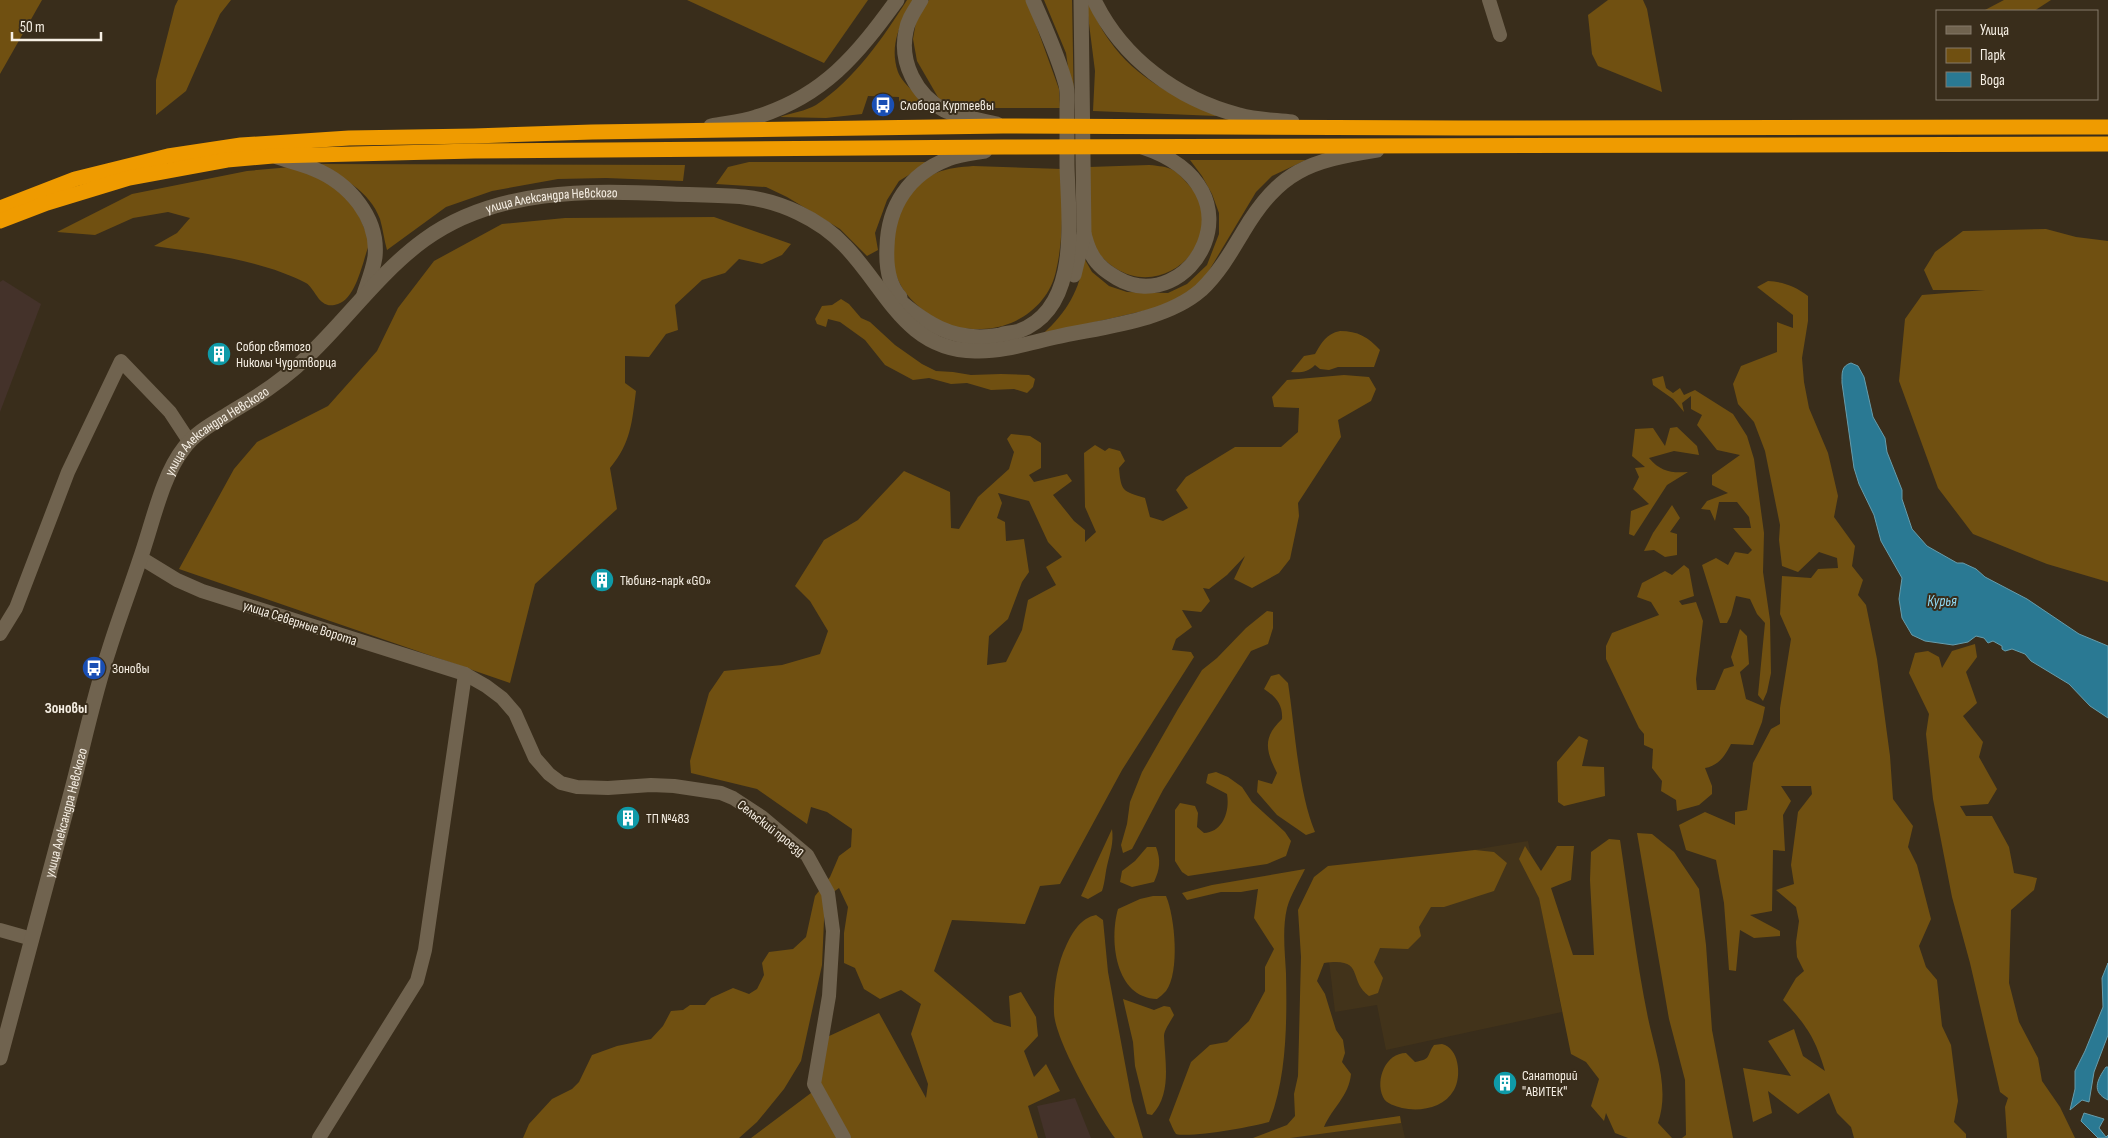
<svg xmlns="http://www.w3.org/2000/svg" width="2108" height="1138" font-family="'Sofia Sans Condensed',sans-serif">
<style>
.industrial{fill:#44322a}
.built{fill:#42331a}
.green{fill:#705011;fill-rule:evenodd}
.water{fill:#2a7993;stroke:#679cab}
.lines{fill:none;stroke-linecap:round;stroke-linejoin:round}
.street{stroke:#70634f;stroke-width:14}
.secondary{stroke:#70634f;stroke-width:15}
.highway{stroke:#ef9b00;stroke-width:15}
.labels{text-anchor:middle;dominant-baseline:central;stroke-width:4;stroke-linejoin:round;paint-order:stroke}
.poi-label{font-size:14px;fill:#f6efe4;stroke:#392d1b;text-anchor:start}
.street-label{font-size:14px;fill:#f6efe4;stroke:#392d1b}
.water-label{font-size:15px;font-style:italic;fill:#8fd8f2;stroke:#392d1b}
.neighbourhood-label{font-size:15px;font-weight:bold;fill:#f6efe4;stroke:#392d1b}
</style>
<rect width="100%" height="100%" fill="#392d1b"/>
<!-- industrial -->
<g class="industrial">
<path d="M3,280l38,24 -41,108v-130z"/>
<path d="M1075,1098l16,40h-45l-9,-32z"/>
</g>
<!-- built -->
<g class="built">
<path d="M1528,841l34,171 -176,38 -9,-45 -42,7 -16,-137z"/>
<path d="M1400,1116l5,22h-141l69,-12z"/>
</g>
<!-- green -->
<g class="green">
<path d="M0,0h42l-42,74z"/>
<path d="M178,0h53l-11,14 -34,77 -30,24v-35l19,-74z"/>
<path d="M687,0h181l-44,63z"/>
<path d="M907,0h8c-15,22 -26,45 -17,72 5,13 25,28 35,36l-34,2v-13l-31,-1 -6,18 -36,4 -46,-1c11,-4 26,-6 36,-12 39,-26 67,-67 91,-105z"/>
<path d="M929,0h98l32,89 1,19h-96l-25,-9 -22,-38 -4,-22 4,-23z"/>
<path d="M1044,0h28l2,109 -8,-56z"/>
<path d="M1086,0c8,13 14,28 23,40 28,40 66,56 108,76l-124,-5 2,-40z"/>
<path d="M1608,0h35l4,9 15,83 -64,-26 -6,-12 -4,-39z"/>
<path d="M2004,0h47l-17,11h-51z"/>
<path d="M1190,160h116l-34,16 -16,16 -49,82 -16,17 -22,14 -126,29c24,-22 37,-44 41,-76l8,14 17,14 18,6 41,1 19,-9 20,-19 12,-31v-21l-7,-19 -10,-18z"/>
<path d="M749,162h181l-31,19 -12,19 -12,33 3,17 -11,6 -27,-27 -53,-32 -21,-10 -50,-3 12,-17z"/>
<path d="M315,164l370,1 -2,16 -77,-3 -48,1 -66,12 -46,16 -59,43c-3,-10 -4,-21 -7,-31 -10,-28 -40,-44 -65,-55z"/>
<path d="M1149,165c22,2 25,3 39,19 4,5 10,10 12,15 18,50 -38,99 -85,69 -12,-8 -23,-20 -26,-36 -3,-19 0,-45 0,-65z"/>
<path d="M973,166l89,3c0,33 2,69 -6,102 -5,24 -23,43 -45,52 -18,7 -33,7 -52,5 -4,-1 -11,0 -15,-2 -4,-1 -9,-6 -12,-9 -16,-12 -29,-23 -36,-42 -13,-35 6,-86 40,-102 12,-5 25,-6 37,-7z"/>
<path d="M291,167l35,12 29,27 15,36c-7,17 -13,56 -32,62 -19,7 -22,-15 -32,-21 -43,-23 -104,-30 -152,-37l23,-13 13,-15 -22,-6 -35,6 -38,17 -38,-3 75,-38 115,-23z"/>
<path d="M714,217l77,27 -9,11 -20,9 -23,-5 -14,14 -23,7 -27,25 3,25 -12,4 -17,23 -24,-1v27l11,8c-4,31 -5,52 -26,77l7,41 -82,75 -25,99 -331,-114 55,-100 23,-27 71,-36 49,-55 21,-43 36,-47 68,-37 63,-6z"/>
<path d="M2046,229l30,8 32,4v341l-61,-18 -74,-30 -35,-46 -39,-107 6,-62 17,-24 63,-5h-52l-9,-20 11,-18 28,-21z"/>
<path d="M1768,281c16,1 27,5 40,15v25l-6,37 2,24 5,26 19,45 10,43 -4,21 21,29 -3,20 11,14 -5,15 8,10 11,54 13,97 3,43 20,27 -5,21 9,18 14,54 -12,27 7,21 11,13 5,46 9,19 7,56 -4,21 12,12v4h-112l-3,-11 -14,-14 -8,-20 -31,21 -30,-23 4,22 -19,9 -10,-54 48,8 -23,-35 26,-12 9,27 22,15c-10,-34 -19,-46 -42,-71l13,-22 8,-7 -7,-14 -1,-15 3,-21 -3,-14 -20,-17 18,-6 -3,-19 7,-53 14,-18 -1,-8h-30l10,15 -8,14 2,36 -12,-1 -1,61 -22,4 30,16v5l-26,2 -14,-8 -4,41 -7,-1 -5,-67 -8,-43 -30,-10 -7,-25 26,-13 30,13v-13l12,-2 6,-47 18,-34 9,-5v-16l11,-69 -11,-25 2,-38 29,2 7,-9 20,-1 -1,-10 -18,-6 -21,20 -16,-6 -3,-26 1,-15 -15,-74 -11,-29 -16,-18 -5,-20 8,-18 36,-14v-30l16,6v-13l-36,-28z"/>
<path d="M841,299l8,5 12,14 9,4 25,23 27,19 14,7 17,1 18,3 30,-1 28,1 6,4 -2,8 -6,6 -13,-4 -23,1 -24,-7 -16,1 -22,-6 -16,2 -28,-15 -20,-25 -25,-18 -12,-3 -2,8 -9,-3 -2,-5 7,-13 10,-1z"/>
<path d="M1340,331c18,0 28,6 40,19l-6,17h-36l-9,3 -9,-1 -5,-4c-7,7 -14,8 -24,7l13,-16 11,-2c7,-12 11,-20 25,-23z"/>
<path d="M1344,375l25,2 7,12 -5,12 -33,19 3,17 -43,66 1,13 -9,43 -11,14 -27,15 -18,-9 11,-23 -18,19 -18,14 -6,-1 7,13 -9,11 -19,-2 10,17 -16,12 -4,11 19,2 3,5 -72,113 -62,114 -20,2 -15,38 -73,-4 -18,51 60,51 17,5 -2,-31 12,-4 15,25 2,19 -14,15 10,26 12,-13 14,27 -32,15 10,32h-287l60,-45 16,-56 52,-24 47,85 2,-14 -17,-50 10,-30 -20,-14 -21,9 -16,-10 -9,-21 -11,-5v-30l4,-26 -9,-19 -14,10 -3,67 -21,96 -17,28 -27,33 -18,16h-216l6,-14 23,-25 20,-10 7,-7 13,-27 25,-9 34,-7 12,-13 8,-15 12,-1 7,-5h15l6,-7 22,-10 16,6 8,-5 7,-14 -2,-12 7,-11 24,-3 13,-12 9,-41 15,-19 9,-21 12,-9 1,-18 -25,-17 -16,-5 -4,17 -50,-35 -66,-16 -1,-12 19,-68 15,-22 58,-6 38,-11 8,-23 -18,-30 -15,-15 29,-46 34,-20 46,-49 46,21 1,36 8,1 19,-32 31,-28 5,-17 -7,-13 4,-5 19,2 11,7v25l-12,7 5,7 33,-8 5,7 -19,14 21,26 11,9v12l11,-10 -11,-25 -1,-54 11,-8 10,6 4,-3 11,3 5,10 -6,7c2,24 4,23 26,30l5,19 13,4 25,-13 -12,-18 10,-13 49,-30h46l17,-15 1,-24 -25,-1 -2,-10 15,-17zM998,493l31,8 19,41 14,15 -16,10 10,18 -28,15 -6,30 -16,32 -19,3 2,-29 19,-17 14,-37 7,-10 -5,-33 -18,2 -1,-19 -8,-4 5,-15z"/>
<path d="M1663,376l3,12 7,5 7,-5 4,7 11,-5 38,24 14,22 7,23 10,74 -1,39 7,48 1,53 -4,19 -4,9 -5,-6 7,-72 -8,-9 -7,-15 -14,-3 -5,19 -4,8h-7l-18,-58 14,-7 12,7 7,-13 13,2 4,-4 -19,-22h18l-2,-11 -12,-15h-18l-4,19 -5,-11 -9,-1 6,-8 21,-8 -16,-8v-10l28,-20 -23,-5 -20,-25 5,-10 -11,-6v-13l-9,7 2,9 -11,-13 -20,-14 -1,-6z"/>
<path d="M1677,427l20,19 2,9 -25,-4 -25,7c12,14 22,15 39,14l-21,13 -33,51 -5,-2 2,-23 18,-7 -16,-15 6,-12 -4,-9 10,-1 -13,-11 3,-27 18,-1 12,18 5,-18z"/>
<path d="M1672,505l8,13 -10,14 7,2v21l-12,2 -11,-7 -10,1 9,-18z"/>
<path d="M1684,565l5,4 5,27 -15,5 3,4 14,-3 7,19 -7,58 1,11h18l9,-21 10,-3 -3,-9 9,-28 7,7 2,28 -9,8 6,27 19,8 -3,15 -9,23 -22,-1c-6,12 -13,22 -26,24l7,18v8l-13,11 -22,6 -1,-11 -15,-9 1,-10 -10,-13 1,-19 -9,-4v-11l-5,-6 -33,-69v-13l6,-13 47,-18 -8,-13 -14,-5 5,-14 23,-12 7,4z"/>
<path d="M1267,611l6,1v16l-5,16 -17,7 -88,139 -31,59 -9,4 -2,-8 6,-21 3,-22 12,-30 36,-63 24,-39 15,-12 29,-30z"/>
<path d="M1975,644l2,13 -11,15 11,31 -14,13 20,26 -4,15 18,32 -9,15 -28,2 6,10h26l17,31 5,26 23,5 -3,12 -23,20 -2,73 10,39 19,36 4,23 18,26 15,31h-68l-2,-31 3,-9 -8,-6 -30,-129 -18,-66 -19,-98 -7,-65 3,-20 -20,-41 6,-20 13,-2 11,6 3,11 10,-17z"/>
<path d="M1279,674l9,9c7,45 10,108 27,149l-9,3 -29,-20 -20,-23 1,-12 14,4 5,-11c-11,-22 -15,-35 5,-54 1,-14 -6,-22 -18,-30l7,-13z"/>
<path d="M1579,736l9,4 -6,26 22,1 1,29 -41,10 -6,-4 -1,-40z"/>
<path d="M1216,772l12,5 14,10 10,15 33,30 6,9 -5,15 -19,8 -79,12 -6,-4 -7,-11v-51l5,-7 15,3 3,7 -1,14 7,6c19,-1 26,-22 23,-39l-21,-11 2,-9z"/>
<path d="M1112,829c2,14 -2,24 -5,37 -2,9 -2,16 -5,25l-14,8 -7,-3z"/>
<path d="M1637,833l15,1 22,18 25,37 7,56 6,85 21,108h-51l4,-3 -1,-55 -16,-61z"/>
<path d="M1609,839l11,1c9,59 16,119 28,178 7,34 22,70 10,105l14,15h-44l-13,-5 -9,-20 -2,8 -13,-15 8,-27 -13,-17 -15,-8 -32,-156 -20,-39 6,-13 16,25 16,-25h17l-3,34 -20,8 22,67h21l-4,-75 1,-28z"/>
<path d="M1147,847h9c5,13 4,22 -2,35l-22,5 -12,-5 2,-11 13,-10z"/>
<path d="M1475,850l19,2 13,11 -13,28 -50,16h-13l-12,20 2,9 -13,13 -28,-1 -6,14 9,16 -5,15 -9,3c-22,-16 -3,-39 -45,-33l-7,18 8,13 11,36 7,10 2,13 -3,9 9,12c-2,22 -19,34 -27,53l76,-11 1,7 -111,15h-37l34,-13 8,-9 -1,-22 4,-18 3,-119 -3,-47 16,-33 14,-11z"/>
<path d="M1305,869c-6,13 -14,25 -18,39 -5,21 -2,45 -1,65 1,48 1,105 -17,149 -17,5 -79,16 -93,12 -3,-4 -5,-10 -7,-14l22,-58 19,-17 17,-3 22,-21 16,-30v-24l9,-18 -20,-31 4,-29 -17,3h-20l-34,8 -5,-7 30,-8z"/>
<path d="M1153,896h13c9,21 14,76 0,95 -3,3 -6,6 -9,8 -42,-1 -48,-59 -39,-90l22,-10z"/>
<path d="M1096,915l7,5 5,52 24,129 11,37h-28c-17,-23 -60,-98 -61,-125 -1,-21 3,-49 12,-67 7,-15 15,-28 30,-31z"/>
<path d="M1123,999l31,11 10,-4 6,1 4,8c-3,6 -10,15 -10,21 1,26 8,58 -12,79l-5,-1 -12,-48 -2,-24z"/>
<path d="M1442,1044c17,4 20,32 12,46 -10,18 -34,22 -52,18 -6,-2 -16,-4 -19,-11 -8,-18 3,-44 23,-44l9,9c17,-3 11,-6 19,-17z"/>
</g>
<!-- water -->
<g class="water">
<path d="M1851,363l7,3 6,11 9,40 12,21 2,14 15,38v9l10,30 15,17 30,17h6l13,6 9,8 42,22 52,35 29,12v72l-18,-12 -21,-22 -38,-23 -6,-7 -13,-5 -7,2 -3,-2v-3l-9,-5 -5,2 -4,-5 -8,-2 -8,6 -15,3 -28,-4 -13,-6 -10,-17 -3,-19 3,-21 -21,-37 -7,-26 -15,-31 -5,-16 -12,-85c0,-10 -1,-17 9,-20z"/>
<path d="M2108,963v72l-14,37 -5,30 -7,-2 -12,10 5,-21v-18l10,-20 18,-44 -1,-29z"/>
<path d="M2106,1067h2v33c-17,-8 -11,-20 -2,-33z"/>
<path d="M2084,1113l20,6 -5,9 7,9 2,-2v3h-10l-17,-17z"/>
</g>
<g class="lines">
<!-- street -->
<g class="street">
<path d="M1489,0l11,35"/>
<path d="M141,558l36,22 25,11 263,83 21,12 16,12 13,15 20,45 14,16 12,9 16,4 31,1 43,-3 23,1 47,7 12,5 29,19 45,38 21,38 5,38 -4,65 -15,88 30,54"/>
<path d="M0,634l16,-26 52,-136 53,-111 49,51 19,29"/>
<path d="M0,930l32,9"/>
<path d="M319,1138l98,-157 8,-31 40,-276"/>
</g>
<!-- secondary -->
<g class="secondary">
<path d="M921,0c-6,10 -13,19 -15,31 -7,31 10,64 38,79 15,7 36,10 53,14"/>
<path d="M1094,0c28,58 83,99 145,115 17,5 36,5 53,7"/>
<path d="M711,126c15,-3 31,-4 45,-9 68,-21 101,-62 141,-117"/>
<path d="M277,157c12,4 25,7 37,12 35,14 65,49 61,88 -2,13 -7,25 -11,37"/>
<path d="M1084,234c2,7 4,15 8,21 6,11 15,17 25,23 72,42 152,-89 25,-131"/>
<path d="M1074,275l10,-41 -3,-234"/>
<path d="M889,292c35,30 63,52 111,43 6,-2 13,-2 19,-4 63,-23 49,-114 48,-166 0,-18 0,-36 0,-54 0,-8 1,-18 -1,-26 -8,-30 -21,-57 -33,-85"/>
<path d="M900,297c-12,-13 -14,-32 -13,-50 1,-41 22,-73 61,-88 11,-5 25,-6 37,-8"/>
<path id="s1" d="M0,1058c24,-89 48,-179 72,-269 12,-46 22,-94 37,-139 9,-29 20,-58 30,-88 13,-35 22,-85 45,-114 13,-17 32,-26 49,-37 26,-15 53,-33 75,-55 39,-37 72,-84 116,-116 71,-52 165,-50 248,-46 24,1 49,1 72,3 36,4 76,22 101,49 41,42 60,104 130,105 27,1 54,-8 81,-14 45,-10 110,-16 145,-47 18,-17 30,-38 42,-58 37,-62 66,-71 134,-82"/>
</g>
<!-- highway -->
<g class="highway">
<path d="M0,208l75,-29 93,-23 73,-11 108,-7 125,-2 118,-4 411,-6 458,2 647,-1"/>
<path d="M0,221l47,-18 82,-25 98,-18 46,-4 201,-5 530,-4 1104,-3"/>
</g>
</g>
<!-- icons -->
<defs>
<g id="bus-disc" transform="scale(1.25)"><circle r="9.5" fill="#1a4fb4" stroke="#392d1b"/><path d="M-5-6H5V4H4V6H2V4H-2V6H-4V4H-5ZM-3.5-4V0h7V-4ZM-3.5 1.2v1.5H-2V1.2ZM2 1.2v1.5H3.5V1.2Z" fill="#fff"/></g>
<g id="building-disc" transform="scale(1.25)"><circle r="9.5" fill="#0f9aa8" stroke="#392d1b"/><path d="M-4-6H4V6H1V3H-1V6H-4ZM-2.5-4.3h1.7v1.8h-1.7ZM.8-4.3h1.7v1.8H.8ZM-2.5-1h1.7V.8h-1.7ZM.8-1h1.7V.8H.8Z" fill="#fff"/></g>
</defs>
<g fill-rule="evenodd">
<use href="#bus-disc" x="883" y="105"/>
<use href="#building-disc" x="219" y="354"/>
<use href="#building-disc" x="602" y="580"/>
<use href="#bus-disc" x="94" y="668"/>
<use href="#building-disc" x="628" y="818"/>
<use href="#building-disc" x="1505" y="1083"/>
</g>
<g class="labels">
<!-- poi labels -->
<g class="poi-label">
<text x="900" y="105">Слобода Куртеевы</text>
<text x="236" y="346">Собор святого<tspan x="236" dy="16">Николы Чудотворца</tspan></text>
<text x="620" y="580">Тюбинг-парк «GO»</text>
<text x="112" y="668">Зоновы</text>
<text x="646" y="818">ТП №483</text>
<text x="1522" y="1075">Санаторий<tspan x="1522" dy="16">"АВИТЕК"</tspan></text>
</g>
<!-- street labels -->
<g class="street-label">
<text stroke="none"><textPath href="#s1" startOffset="1094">улица Александра Невского</textPath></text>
<text stroke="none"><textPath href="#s1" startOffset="674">улица Александра Невского</textPath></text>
<text transform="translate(300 623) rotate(18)">улица Северные Ворота</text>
<text stroke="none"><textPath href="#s1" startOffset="254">улица Александра Невского</textPath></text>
<text transform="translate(771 828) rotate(38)">Сельский проезд</text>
</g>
<!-- water labels -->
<g class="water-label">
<text x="1942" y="601">Курья</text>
</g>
<!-- neighbourhood labels -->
<g class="neighbourhood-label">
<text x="66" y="708">Зоновы</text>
</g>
</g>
<!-- legend -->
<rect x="1936" y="10" width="162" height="90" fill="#392d1b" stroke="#857b6b"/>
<rect x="1946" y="26" width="25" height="8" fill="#70634f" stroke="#857b6b"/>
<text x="1980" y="35" font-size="15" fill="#f6efe4">Улица</text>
<rect x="1946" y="48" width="25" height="15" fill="#705011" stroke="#857b6b"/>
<text x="1980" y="60" font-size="15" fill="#f6efe4">Парк</text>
<rect x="1946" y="72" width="25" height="15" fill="#2a7993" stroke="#857b6b"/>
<text x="1980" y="85" font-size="15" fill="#f6efe4">Вода</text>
<!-- scale -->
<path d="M12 32v8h89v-8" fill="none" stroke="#f6efe4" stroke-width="2.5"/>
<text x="20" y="32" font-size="15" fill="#f6efe4" stroke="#392d1b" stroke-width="4" paint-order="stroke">50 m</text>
</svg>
